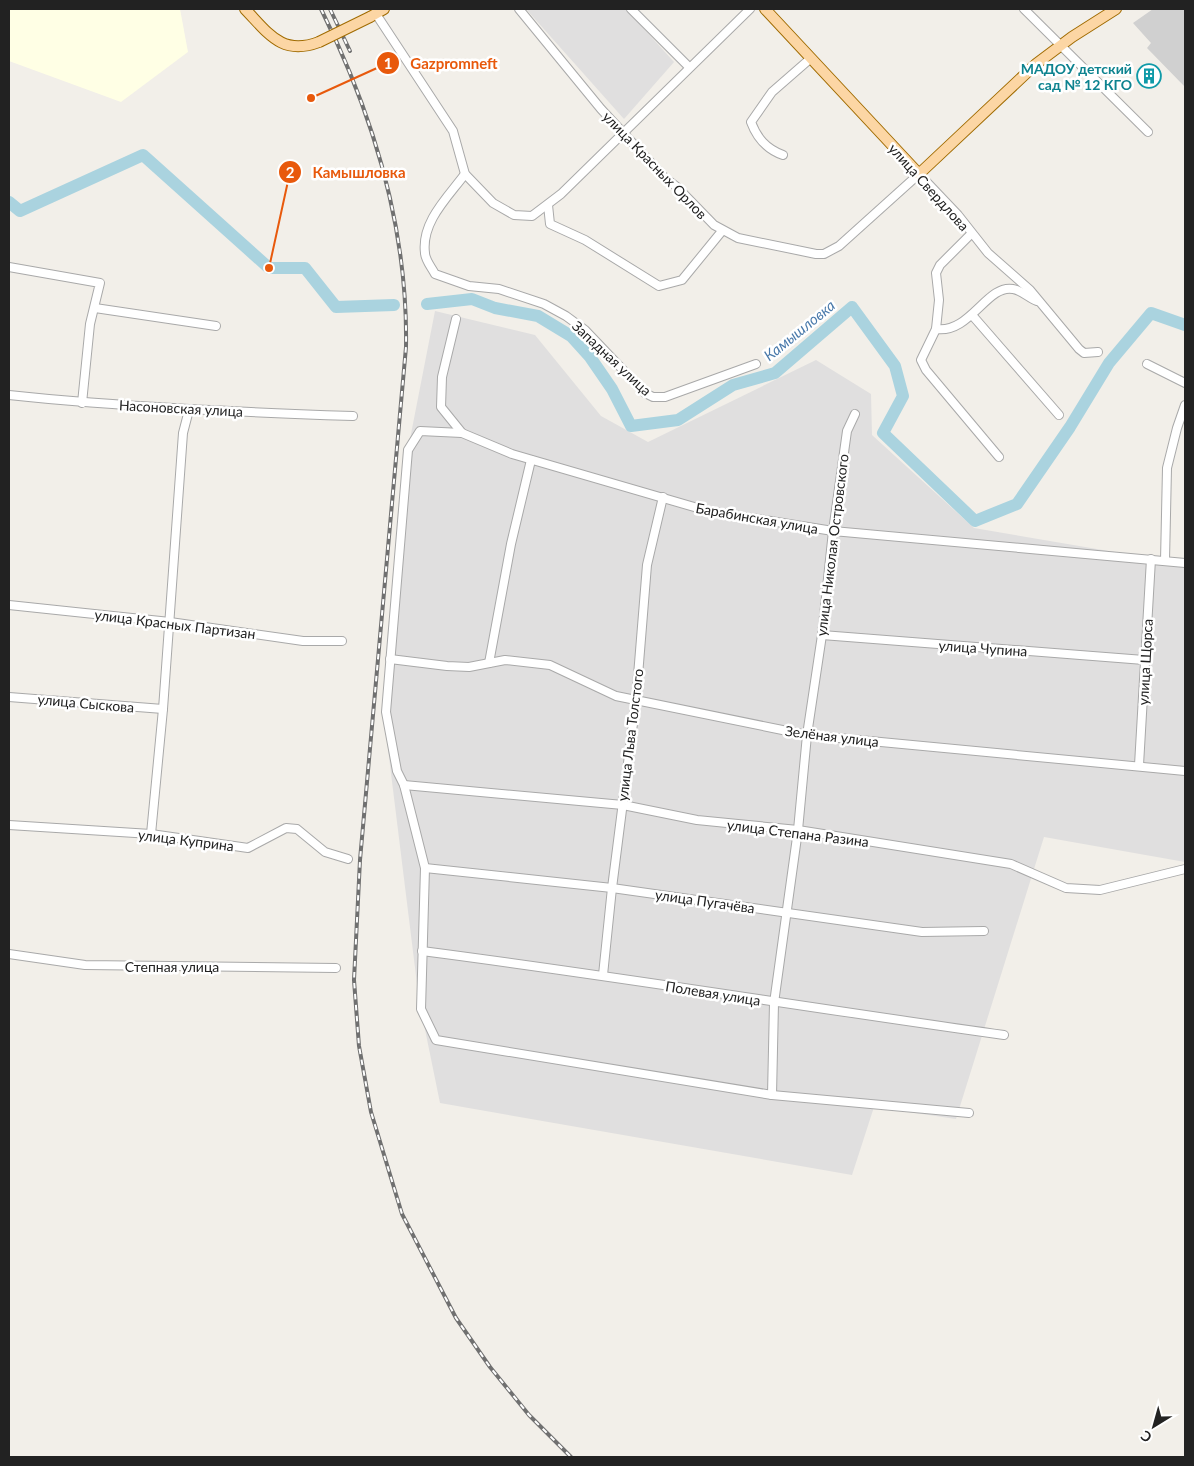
<svg xmlns="http://www.w3.org/2000/svg" width="1194" height="1466" font-family="Lato,sans-serif">
<style>
.residential{fill:#e0dfdf}
.education{fill:#ffffe5}
.religious{fill:#d0d0d0}
.lines{fill:none;stroke-linecap:round;stroke-linejoin:round}
.river{stroke:#aad3df;stroke-width:12}
.minor-casing{stroke:#a9a9a9;stroke-width:10}
.major-casing{stroke:#a06b00;stroke-width:12}
.minor{stroke:#fff;stroke-width:8}
.major{stroke:#fcd6a4;stroke-width:10}
.rail-casing{stroke:#707070;stroke-width:4}
.rail{stroke:#fff;stroke-width:2;stroke-dasharray:5.5;stroke-linecap:butt}
.major-bridge-casing{stroke:#a06b00;stroke-width:12;stroke-linecap:butt}
.major-bridge{stroke:#fcd6a4;stroke-width:10}
.labels{text-anchor:middle;dominant-baseline:central;stroke-width:5;stroke-linejoin:round;paint-order:stroke}
.culture-label{font-size:14px;font-weight:bold;fill:#0d838f;stroke:#fff;text-anchor:end}
.street-label{font-size:14px;fill:#222;stroke:#fff}
.water-label{font-size:15px;font-style:italic;fill:#4a7aab;stroke:#fff}
.leader{fill:none;stroke:#e8590c;stroke-width:2}
.callout-dot{fill:#e8590c;stroke:#fff;stroke-width:2}
.mark-label{font-size:15px;text-anchor:middle;font-weight:bold;fill:#fff}
.callout-label{font-size:15px;text-anchor:middle;font-weight:bold;fill:#e8590c;stroke:#fff;stroke-width:5;stroke-linejoin:round;paint-order:stroke}
</style>
<rect width="100%" height="100%" fill="#f2efe9"/>
<!-- residential -->
<g class="residential">
<path d="M526,9h100l48,53 -50,57z"/>
<path d="M435,311l100,24 66,81 47,26 168,-82 55,34 1,41 102,93 211,36v298l-141,-25 -88,282 -82,-12 -22,68 -412,-72 -21,-103 -34,-275 17,-245z"/>
</g>
<!-- education -->
<path class="education" d="M9,9h171l8,43 -67,50 -112,-41z"/>
<!-- religious -->
<path class="religious" d="M1153,9h32v78l-38,-39 4,-5 -18,-20z"/>
<g class="lines">
<!-- river -->
<g class="river">
<path d="M9,202l11,9 123,-56 126,113h36l31,39 58,-2"/>
<path d="M427,304l45,-5 23,9 43,8 33,20 19,21 22,32 19,37 47,-6 55,-35 42,-12 77,-66 43,59 8,30 -20,37 92,88 42,-17 53,-77 39,-64 42,-50 34,12"/>
</g>
<!-- minor casing -->
<g class="minor-casing">
<g id="minor">
<path d="M519,9l82,100 64,69 12,9 37,38 24,13 78,16h8l15,-8 80,-72 39,41 30,38 42,37 49,59 5,4 14,-1"/>
<path d="M631,9l58,58"/>
<path d="M1024,9l124,123"/>
<path d="M376,14l77,117 12,43 28,29 21,12 18,1 29,-22 189,-185"/>
<path d="M783,155c-17,-6 -26,-17 -32,-33l21,-30 39,-34"/>
<path d="M465,174c-17,23 -44,48 -40,79 0,7 7,15 10,21l34,12 30,3 45,15 22,12 19,14 60,63 8,4h12l91,-33"/>
<path d="M548,205l2,19 35,16 74,46 23,-6 40,-49"/>
<path d="M971,234l-31,31 -4,8 3,27 -3,29 -15,31 5,10 73,87"/>
<path d="M9,267l91,16 -10,41 -8,79"/>
<path d="M95,308l121,18"/>
<path d="M972,315l87,100"/>
<path d="M456,319l-14,58 -1,30 21,26 50,21 196,57 125,20 352,32"/>
<path d="M936,329c34,5 51,-45 77,-40 8,1 16,9 24,12"/>
<path d="M1147,364l38,19"/>
<path d="M9,395c114,12 229,17 344,21"/>
<path d="M462,433l-42,-2 -12,19 -22,262 11,59 7,14 21,83 -4,141 15,31 336,55 197,18"/>
<path d="M1165,561l2,-93 10,-40 8,-23"/>
<path d="M9,605l161,17 133,19h39"/>
<path d="M822,635l322,25"/>
<path d="M390,659l57,7 22,1 36,-7 45,5 66,31 191,39 378,36"/>
<path d="M489,663l22,-119 20,-84"/>
<path d="M9,697l154,12"/>
<path d="M1139,765l12,-206"/>
<path d="M404,785l219,20 74,15 101,10 213,34 55,24 34,2 85,-21"/>
<path d="M9,825l142,9 97,14 38,-20 11,1 28,23 23,7"/>
<path d="M151,834l12,-125 20,-276 6,-23"/>
<path d="M425,868l187,20 310,44 62,-1"/>
<path d="M422,951c194,25 388,57 582,84"/>
<path d="M9,954l76,11 251,3"/>
<path d="M603,975l9,-87 24,-188 11,-135 16,-68"/>
<path d="M772,1095l2,-92 24,-173 9,-95 15,-100 11,-104 14,-100 8,-17"/>
</g>
</g>
<!-- major casing -->
<g class="major-casing">
<g id="major">
<path d="M245,9c24,25 37,47 74,33"/>
<path d="M765,9l154,165 117,-110 36,-27 44,-28"/>
<path d="M370,17l14,-8"/>
</g>
</g>
<!-- minor -->
<use href="#minor" class="minor"/>
<!-- major -->
<use href="#major" class="major"/>
<!-- rail casing -->
<g class="rail-casing">
<g id="rail">
<path d="M321,9c52,105 87,220 85,338l-46,513 -6,120 5,66 12,66 31,102 54,104 34,49 39,48 42,42"/>
<path d="M330,9l20,42"/>
</g>
</g>
<!-- rail -->
<use href="#rail" class="rail"/>
<!-- major-bridge casing -->
<g class="major-bridge-casing">
<path id="major-bridge" d="M319,42l51,-25"/>
</g>
<!-- major-bridge -->
<use href="#major-bridge" class="major-bridge"/>
</g>
<!-- icons -->
<defs>
<g id="building-ring" transform="scale(1.25)"><circle r="9.5" fill="#fff" stroke="#0f9aa8" stroke-width="1.5"/><path d="M-4-6H4V6H1V3H-1V6H-4ZM-2.5-4.3h1.7v1.8h-1.7ZM.8-4.3h1.7v1.8H.8ZM-2.5-1h1.7V.8h-1.7ZM.8-1h1.7V.8H.8Z" fill="#0f9aa8"/></g>
</defs>
<g fill-rule="evenodd">
<use href="#building-ring" x="1149" y="76"/>
</g>
<g class="labels">
<!-- culture labels -->
<g class="culture-label">
<text x="1132" y="68">МАДОУ детский<tspan x="1132" dy="16">сад № 12 КГО</tspan></text>
</g>
<!-- street labels -->
<g class="street-label">
<text transform="translate(655 165) rotate(46)">улица Красных Орлов</text>
<text transform="translate(929 187) rotate(48)">улица Свердлова</text>
<text transform="translate(612 358) rotate(43)">Западная улица</text>
<text transform="translate(181 408) rotate(3)">Насоновская улица</text>
<text transform="translate(757 518) rotate(10)">Барабинская улица</text>
<text transform="translate(832 545) rotate(-83)">улица Николая Островского</text>
<text transform="translate(175 624) rotate(7)">улица Красных Партизан</text>
<text transform="translate(983 648) rotate(4)">улица Чупина</text>
<text transform="translate(1145 662) rotate(-87)">улица Щорса</text>
<text transform="translate(86 703) rotate(5)">улица Сыскова</text>
<text transform="translate(630 735) rotate(-83)">улица Льва Толстого</text>
<text transform="translate(832 736) rotate(7)">Зелёная улица</text>
<text transform="translate(798 833) rotate(7)">улица Степана Разина</text>
<text transform="translate(186 840) rotate(7)">улица Куприна</text>
<text transform="translate(705 901) rotate(8)">улица Пугачёва</text>
<text x="172" y="966">Степная улица</text>
<text transform="translate(713 993) rotate(9)">Полевая улица</text>
</g>
<!-- water labels -->
<g class="water-label">
<text transform="translate(799 330) rotate(-39)">Камышловка</text>
</g>
</g>
<!-- callouts -->
<path class="leader" d="M311 98L388 63M269 268L290 172"/>
<g class="callout-dot">
<circle cx="311" cy="98" r="5"/>
<circle cx="269" cy="268" r="5"/>
<circle cx="388" cy="63" r="12"/>
<circle cx="290" cy="172" r="12"/>
</g>
<g class="mark-label">
<text x="388" y="69">1</text>
<text x="290" y="178">2</text>
</g>
<g class="callout-label">
<text x="454" y="69">Gazpromneft</text>
<text x="359" y="178">Камышловка</text>
</g>
<!-- border -->
<rect width="1194" height="1466" fill="none" stroke="#222222" stroke-width="20"/>
<!-- north arrow -->
<g transform="translate(1154 1426) rotate(217)" stroke="#ffffff" stroke-width="4" paint-order="stroke">
<path d="M0-4L9 19L0 12L-9 19Z" fill="#222222"/>
<text y="-8" font-size="14" font-weight="bold" text-anchor="middle" fill="#222222">С</text>
</g>
</svg>
